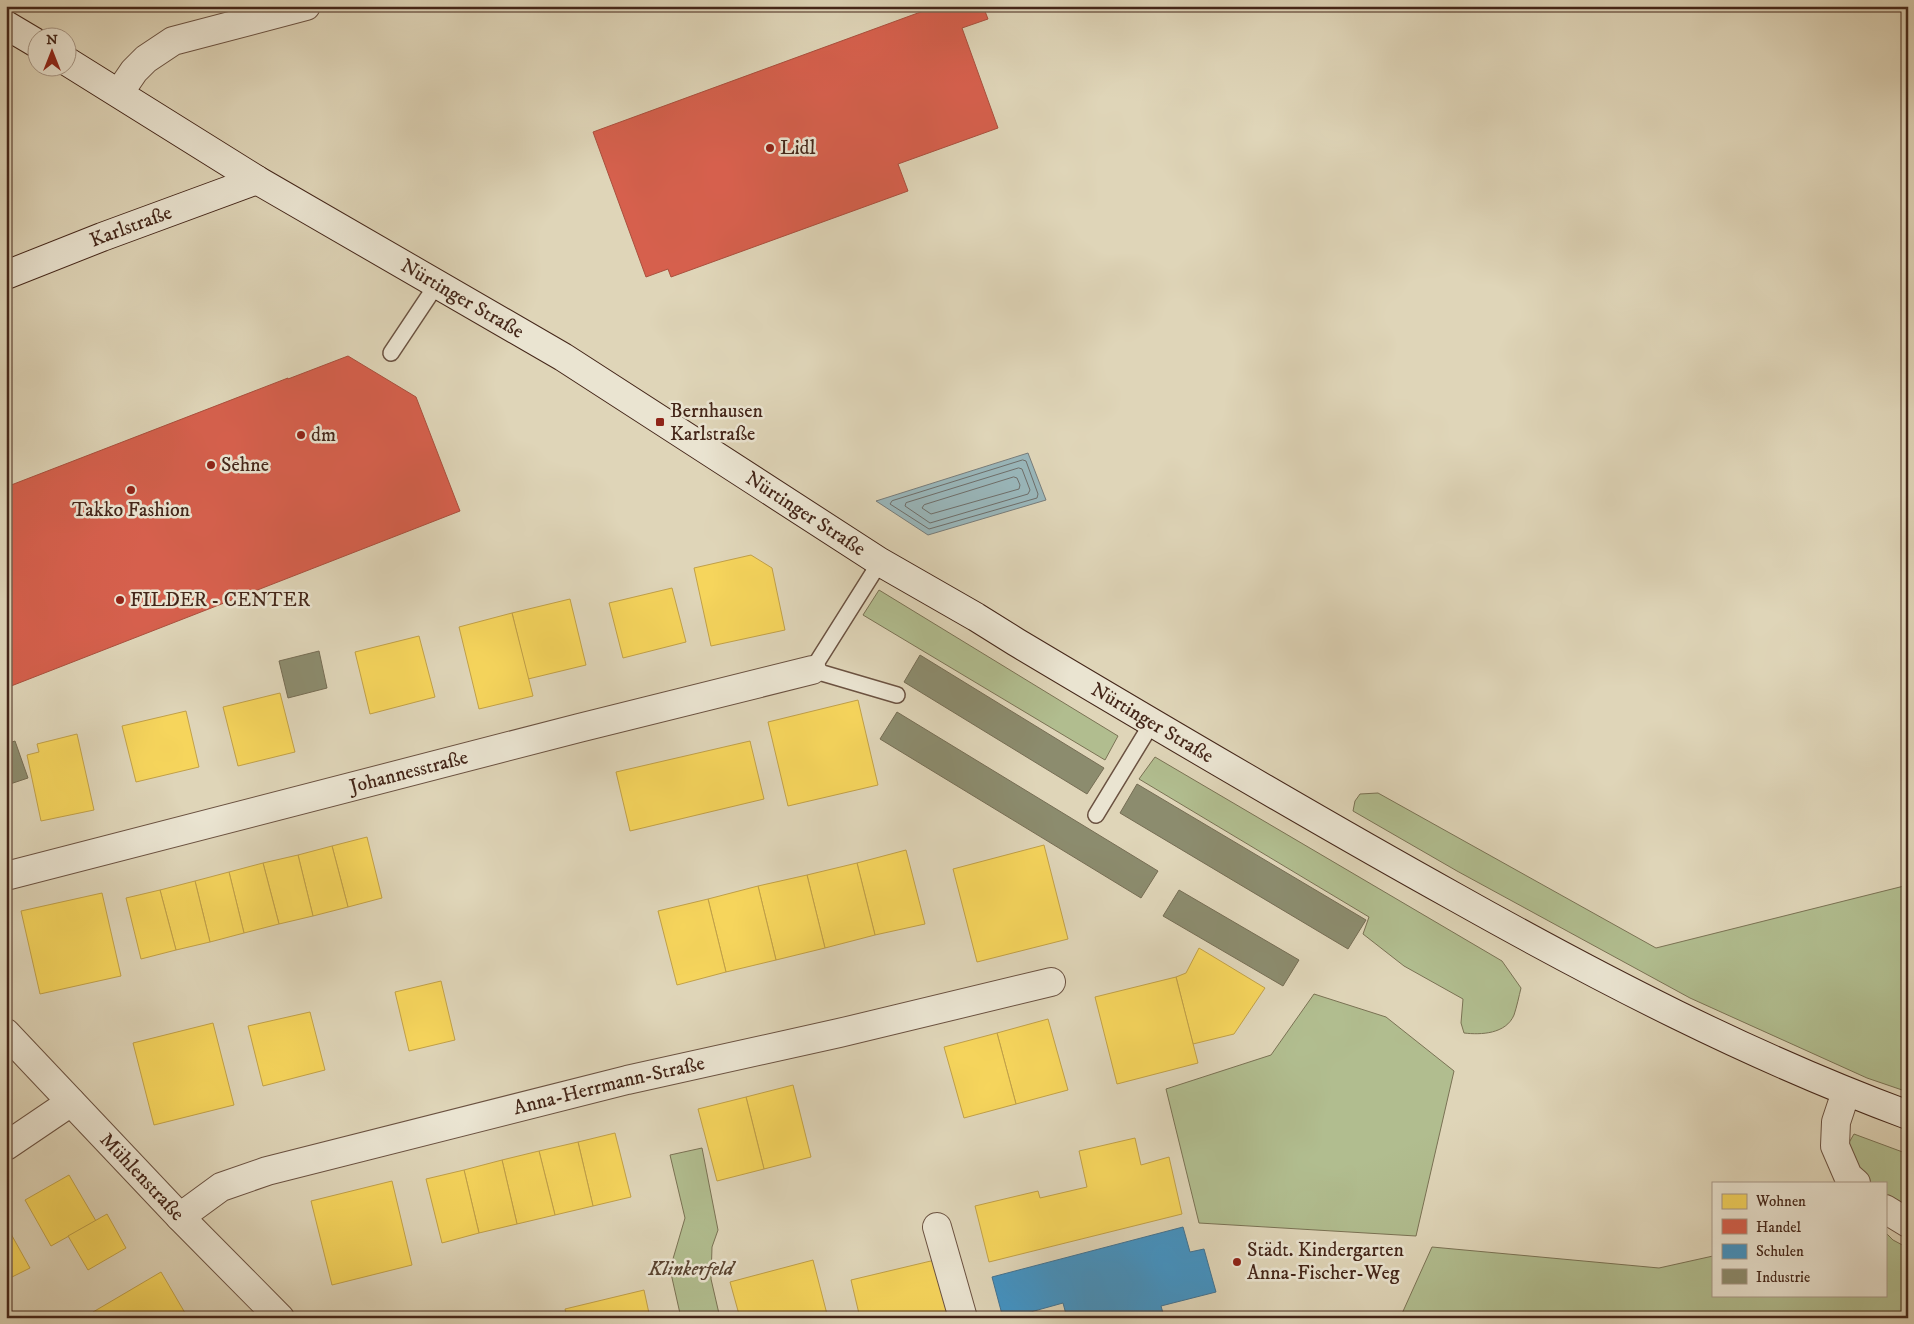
<svg xmlns="http://www.w3.org/2000/svg" width="1914" height="1324" font-family="'IM FELL DW Pica',serif">
<style>
.green{fill:#b1bd8f;stroke:#7a7254}
.water{fill:#99b6ba;stroke:#777c7a}
.homes{fill:#f6d55c;stroke:#c1a048}
.shops{fill:#d6604d;stroke:#aa4f3d}
.schools{fill:#4393c3;stroke:#437290}
.industry{fill:#8c8c6e;stroke:#766d54}
.lines{fill:none;stroke-linecap:round;stroke-linejoin:round}
.shore{stroke:#6e6e6a;stroke-width:1}
.lane-casing{stroke:#6b5241;stroke-width:18}
.street-casing{stroke:#6b5241;stroke-width:30}
.secondary-casing{stroke:#442619;stroke-width:30}
.lane{stroke:#eae4d1;stroke-width:15}
.street{stroke:#eae4d1;stroke-width:28}
.secondary{stroke:#eae4d1;stroke-width:28}
.poi-dot{fill:#8f2418;stroke:#eae4d1;stroke-width:2}
.labels{text-anchor:middle;dominant-baseline:central;stroke-width:5;stroke-linejoin:round;paint-order:stroke}
.poi-label{font-size:20px;fill:#442619;stroke:#eae4d1;text-anchor:start}
.street-label{font-size:20px;fill:#442619;stroke:#eae4d1}
.park-label{font-size:20px;font-style:italic;fill:#5a4431;stroke:#eae4d1}
</style>
<rect width="100%" height="100%" fill="#dfd5b8"/>
<filter id="stains"><feTurbulence type="fractalNoise" baseFrequency=".004" numOctaves="4"/><feColorMatrix values="0 0 0 0 .2 0 0 0 0 .09 0 0 0 0 .02 0 0 0 .5 -.17"/></filter>
<radialGradient id="worn" r=".72"><stop offset=".6" stop-color="#630" stop-opacity="0"/><stop offset="1" stop-color="#630" stop-opacity=".3"/></radialGradient>
<!-- green -->
<g class="green">
<path d="M879,590l239,146 -13,24 -242,-145z"/>
<path d="M1155,757l347,204 19,27c-2,8 -4,18 -7,27 -8,19 -33,20 -50,18l-3,-10 2,-24 -59,-33 -41,-32 6,-17 -230,-138z"/>
<path d="M1378,793l278,155 252,-63v207l-41,-14 -177,-80 -233,-127 -104,-60 2,-10 5,-7z"/>
<path d="M1314,994l72,23 68,54 -38,165 -217,-13 -33,-134 105,-34z"/>
<path d="M1854,1134l54,20v65l-23,-18v-18h-16l-15,-17 -7,-20z"/>
<path d="M702,1148l16,82 -6,17 -1,32 9,39h-39l-11,-49 15,-51 -15,-63z"/>
<path d="M1885,1232l8,8 15,8v70h-508l32,-71 227,21 54,-12v39h172z"/>
</g>
<!-- water -->
<path class="water" d="M1028,453l18,47 -118,35 -52,-34z"/>
<!-- homes -->
<g class="homes">
<path d="M751,555l21,13 13,62 -74,16 -17,-78z"/>
<path d="M672,588l14,54 -63,16 -14,-55z"/>
<path d="M570,599l16,66 -58,14 -16,-66z"/>
<path d="M512,613l21,83 -54,13 -20,-82z"/>
<path d="M419,636l16,61 -65,17 -15,-62z"/>
<path d="M280,693l15,59 -57,14 -15,-59z"/>
<path d="M858,700l20,85 -90,21 -20,-84z"/>
<path d="M186,711l13,56 -63,15 -14,-56z"/>
<path d="M77,734l17,76 -53,11 -14,-66 12,-3 -2,-8z"/>
<path d="M750,741l14,58 -134,32 -14,-59z"/>
<path d="M367,837l15,61 -34,9 -16,-61z"/>
<path d="M1044,845l24,94 -91,23 -24,-93z"/>
<path d="M332,846l16,61 -35,9 -15,-61z"/>
<path d="M906,850l19,74 -50,11 -18,-72z"/>
<path d="M298,855l15,61 -34,8 -16,-61z"/>
<path d="M263,863l16,61 -35,9 -15,-61z"/>
<path d="M857,863l18,72 -50,13 -18,-73z"/>
<path d="M229,872l15,61 -34,9 -15,-61z"/>
<path d="M807,875l18,73 -49,12 -18,-74z"/>
<path d="M195,881l15,61 -34,8 -16,-60z"/>
<path d="M758,886l18,74 -50,12 -18,-73z"/>
<path d="M160,890l16,60 -35,9 -15,-61z"/>
<path d="M102,893l19,83 -81,18 -19,-83z"/>
<path d="M708,899l18,73 -49,13 -19,-74z"/>
<path d="M1199,948l66,40 -31,46 -41,10 -17,-67 10,-4z"/>
<path d="M1176,977l22,86 -81,21 -22,-87z"/>
<path d="M441,981l14,59 -46,11 -14,-59z"/>
<path d="M310,1012l15,58 -62,16 -15,-60z"/>
<path d="M1048,1019l20,71 -52,14 -19,-71z"/>
<path d="M213,1023l21,82 -80,20 -21,-82z"/>
<path d="M997,1033l19,71 -52,14 -20,-71z"/>
<path d="M793,1085l18,72 -47,12 -18,-72z"/>
<path d="M746,1097l18,72 -47,12 -19,-72z"/>
<path d="M615,1133l16,64 -38,9 -15,-64z"/>
<path d="M1135,1138l6,27 28,-8 13,57 -193,48 -14,-56 63,-15 2,7 47,-11 -8,-36z"/>
<path d="M578,1142l15,64 -38,9 -16,-64z"/>
<path d="M539,1151l16,64 -38,9 -15,-64z"/>
<path d="M502,1160l15,64 -38,9 -15,-63z"/>
<path d="M464,1170l15,63 -37,10 -16,-64z"/>
<path d="M69,1175l27,46 -45,25 -26,-46z"/>
<path d="M392,1181l20,84 -80,20 -21,-84z"/>
<path d="M107,1214l19,34 -38,22 -20,-34z"/>
<path d="M6,1225l24,43 -24,12z"/>
<path d="M813,1260l15,58h-88l-10,-36z"/>
<path d="M935,1260l14,58h-89l-9,-38z"/>
<path d="M161,1272l27,46h-92l-3,-6z"/>
<path d="M644,1290l6,28h-83l-2,-9z"/>
</g>
<!-- shops -->
<g class="shops">
<path d="M937,6h46l5,13 -26,9 36,100 -100,36 10,27 -237,86 -3,-8 -22,8 -53,-145z"/>
<path d="M348,356l68,41 44,114 -454,177v-201l282,-109v1z"/>
</g>
<!-- schools -->
<path class="schools" d="M1183,1227l7,25 14,-3 12,43 -55,14 2,7 -17,5h-79l-4,-15 -54,15h-6l-11,-41z"/>
<!-- industry -->
<g class="industry">
<path d="M319,651l8,37 -39,10 -9,-37z"/>
<path d="M920,655l184,113 -17,26 -183,-112z"/>
<path d="M897,712l261,159 -17,27 -261,-159z"/>
<path d="M15,741l13,37 -21,7 -1,-41z"/>
<path d="M1137,784l229,136 -18,29 -228,-136z"/>
<path d="M1179,890l120,70 -16,26 -120,-70z"/>
</g>
<g class="lines">
<!-- shore -->
<g class="shore">
<path d="M1023,460l3,1 12,33 -1,4 -108,31 -39,-25 2,-3z"/>
<path d="M1019,468l3,1 8,21 -2,4 -98,29 -25,-17 1,-3z"/>
<path d="M1014,477l3,1 3,7 -1,4 -88,25 -9,-6 2,-3z"/>
</g>
<!-- lane casing -->
<g class="lane-casing">
<g id="lane">
<path d="M391,353l46,-69"/>
<path d="M880,562l-68,108 85,25"/>
<path d="M1096,815l56,-92"/>
</g>
</g>
<!-- street casing -->
<g class="street-casing">
<g id="street">
<path d="M119,93l15,-22 12,-12 27,-18 133,-35"/>
<path id="s1" d="M6,876l573,-148 233,-58"/>
<path id="s2" d="M6,1033l174,184 100,101"/>
<path d="M1846,1092l-10,30 -1,24 13,30 8,7"/>
<path d="M6,1146l65,-44"/>
<path d="M1885,1209l23,14"/>
<path id="s3" d="M180,1217l41,-30 46,-16 360,-91 212,-47 212,-51"/>
<path d="M937,1227l26,91"/>
</g>
</g>
<!-- secondary casing -->
<g class="secondary-casing">
<g id="secondary">
<path d="M6,25l32,19"/>
<path id="s4" d="M68,62l189,118 306,177 317,205 96,55 40,25c146,87 291,173 439,255 146,82 296,160 453,218"/>
<path id="s5" d="M6,275l96,-38 155,-57"/>
</g>
</g>
<!-- lane -->
<use href="#lane" class="lane"/>
<!-- street -->
<use href="#street" class="street"/>
<!-- secondary -->
<use href="#secondary" class="secondary"/>
</g>
<!-- markers -->
<g class="poi-dot">
<circle cx="770" cy="148" r="5"/>
<rect x="655" y="417" width="10" height="10" rx="2.5"/>
<circle cx="301" cy="435" r="5"/>
<circle cx="211" cy="465" r="5"/>
<circle cx="131" cy="490" r="5"/>
<circle cx="120" cy="600" r="5"/>
<circle cx="1237" cy="1262" r="5"/>
</g>
<g class="labels">
<!-- poi labels -->
<g class="poi-label">
<text x="780" y="148">Lidl</text>
<text x="670" y="411">Bernhausen<tspan x="670" dy="23">Karlstraße</tspan></text>
<text x="311" y="435">dm</text>
<text x="221" y="465">Sehne</text>
<text x="131" y="510" text-anchor="middle">Takko Fashion</text>
<text x="130" y="600">FILDER - CENTER</text>
<text x="1247" y="1250">Städt. Kindergarten<tspan x="1247" dy="23">Anna-Fischer-Weg</tspan></text>
</g>
<!-- street labels -->
<g class="street-label">
<text stroke="none"><textPath href="#s5" startOffset="134">Karlstraße</textPath></text>
<text stroke="none"><textPath href="#s4" startOffset="460">Nürtinger Straße</textPath></text>
<text stroke="none"><textPath href="#s4" startOffset="865">Nürtinger Straße</textPath></text>
<text stroke="none"><textPath href="#s4" startOffset="1270">Nürtinger Straße</textPath></text>
<text stroke="none"><textPath href="#s1" startOffset="416">Johannesstraße</textPath></text>
<text stroke="none"><textPath href="#s3" startOffset="452">Anna-Herrmann-Straße</textPath></text>
<text stroke="none"><textPath href="#s2" startOffset="198">Mühlenstraße</textPath></text>
</g>
<!-- park labels -->
<g class="park-label">
<text x="691" y="1269">Klinkerfeld</text>
</g>
</g>
<!-- margin -->
<rect width="1914" height="1324" fill="none" stroke="#dfd5b8" stroke-width="25"/>
<rect x="8" y="8" width="1899" height="1309" fill="none" stroke="#442619" stroke-width="2.5"/>
<rect x="12" y="12" width="1889" height="1299" fill="none" stroke="#442619"/>
<!-- legend -->
<rect x="1712" y="1182" width="175" height="115" fill="#eae4d1" stroke="#a89887"/>
<rect x="1722" y="1194" width="25" height="15" fill="#f6d55c" stroke="#a89887"/>
<text x="1756" y="1206" font-size="15" fill="#442619">Wohnen</text>
<rect x="1722" y="1219" width="25" height="15" fill="#d6604d" stroke="#a89887"/>
<text x="1756" y="1232" font-size="15" fill="#442619">Handel</text>
<rect x="1722" y="1244" width="25" height="15" fill="#4393c3" stroke="#a89887"/>
<text x="1756" y="1256" font-size="15" fill="#442619">Schulen</text>
<rect x="1722" y="1269" width="25" height="15" fill="#8c8c6e" stroke="#a89887"/>
<text x="1756" y="1282" font-size="15" fill="#442619">Industrie</text>
<!-- north arrow -->
<g transform="translate(52 52)"><circle r="24" fill="#eae4d1" stroke="#a89887"/>
<path d="M0-4L9 19L0 12L-9 19Z" fill="#8f2418"/>
<text y="-8" font-size="14" font-weight="bold" text-anchor="middle" fill="#442619">N</text>
</g>
<rect width="100%" height="100%" filter="url(#stains)"/>
<rect width="100%" height="100%" fill="url(#worn)"/>
</svg>
